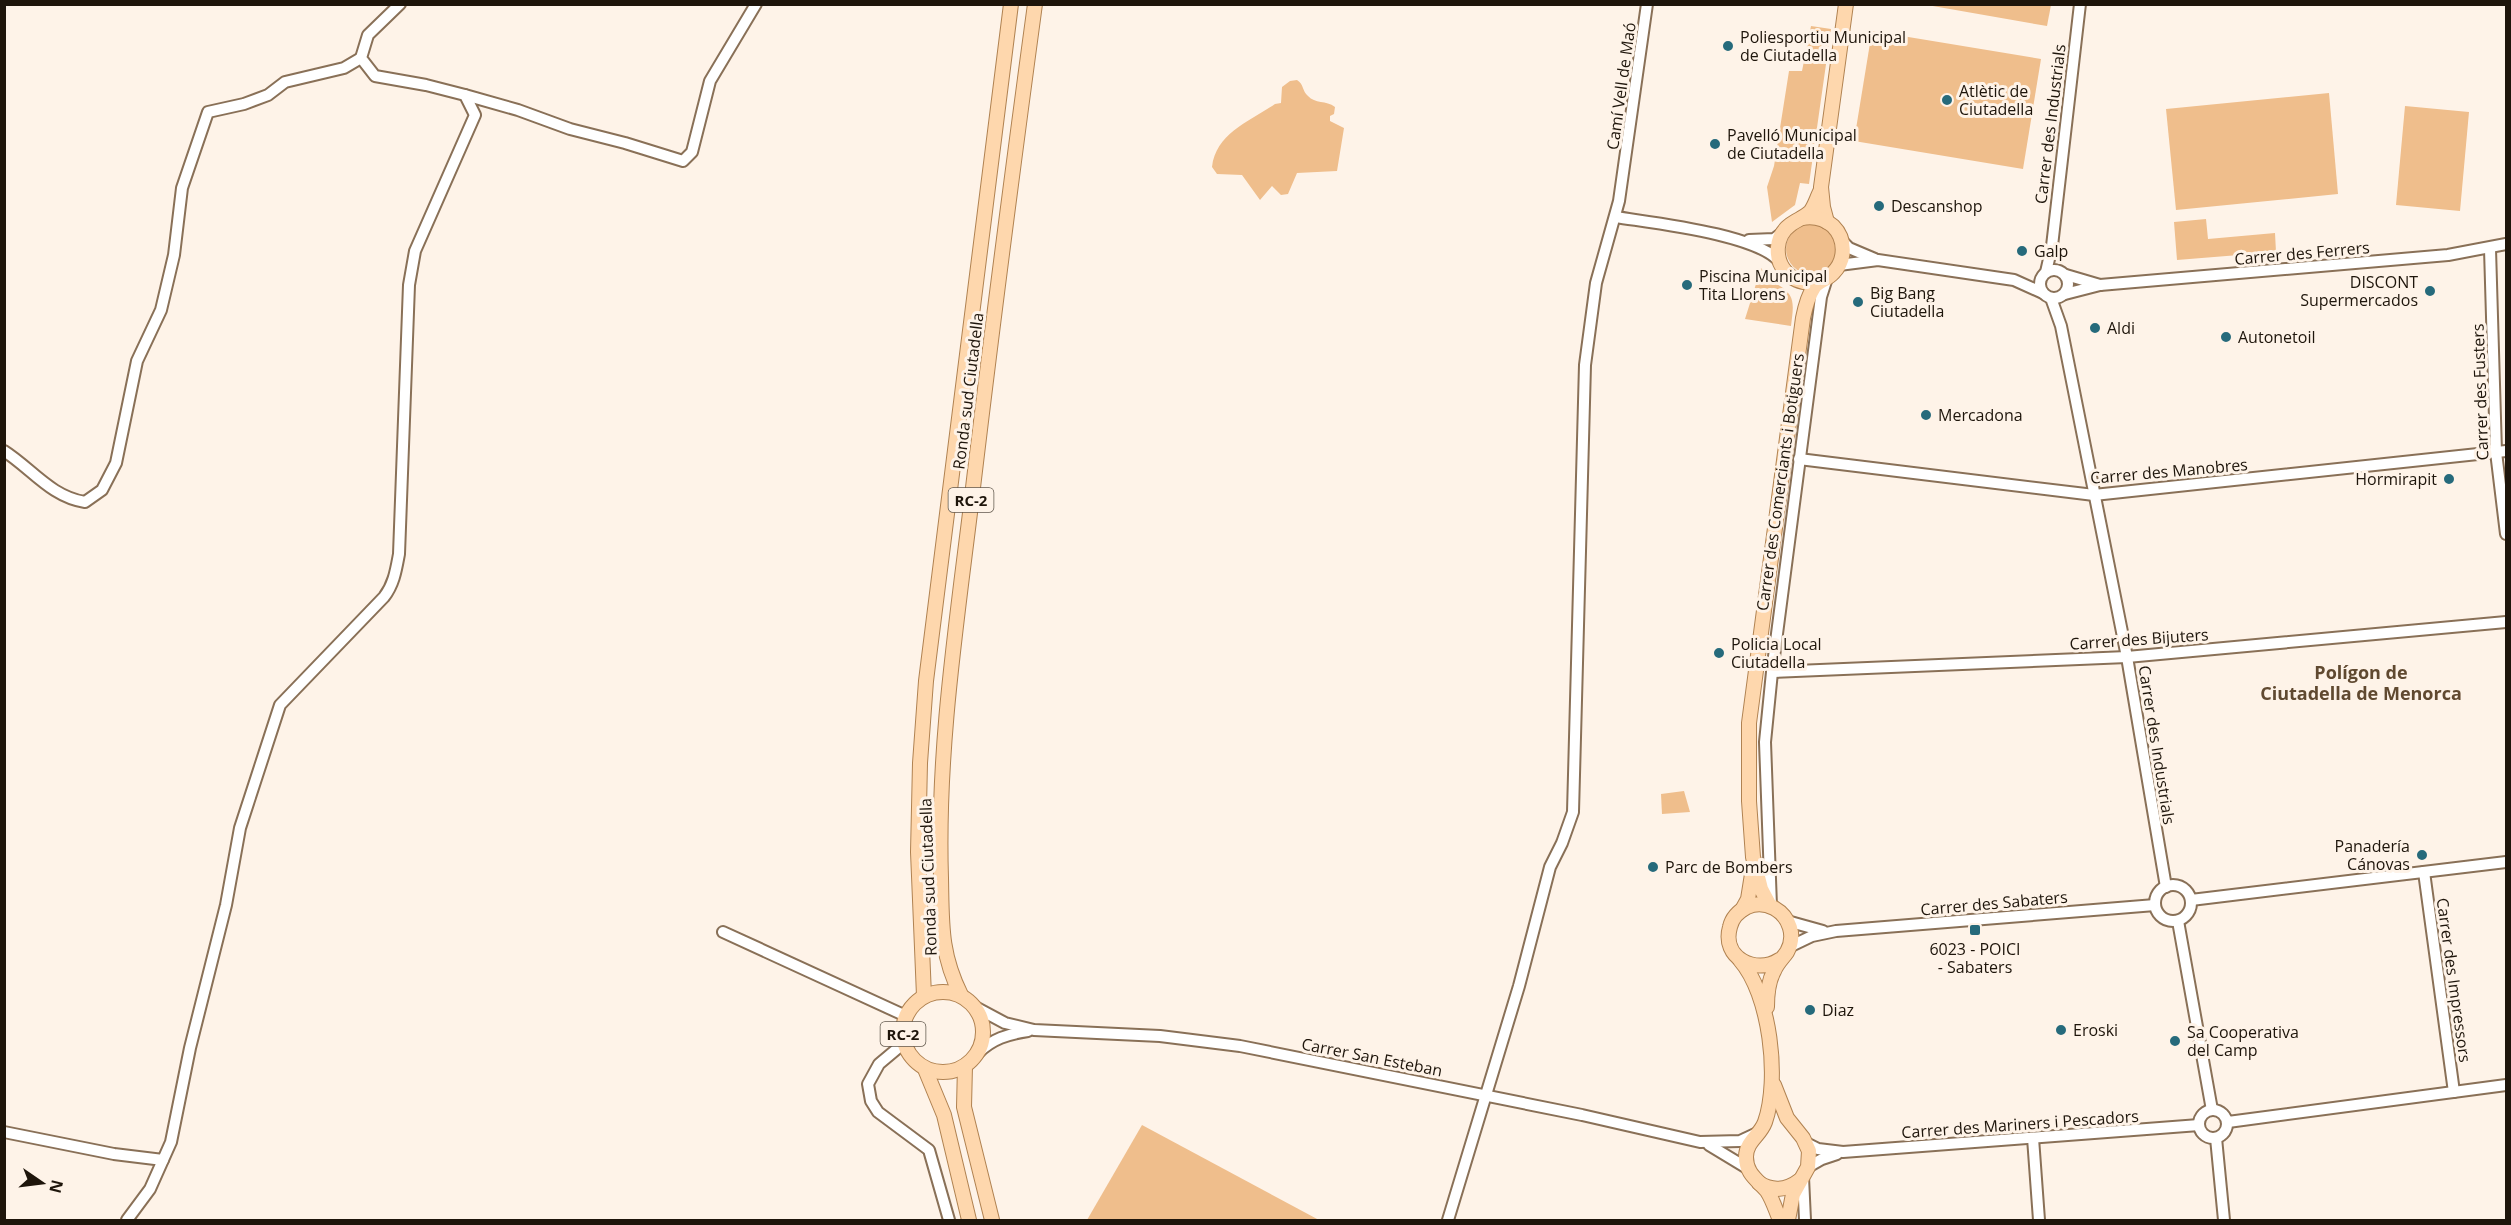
<svg xmlns="http://www.w3.org/2000/svg" width="2511" height="1225" font-family="'Open Sans',sans-serif">
<style>
.green{fill:#efbe8c}
.lines{fill:none;stroke-linecap:round;stroke-linejoin:round}
.minor-casing{stroke:#897057;stroke-width:14}
.major-casing{stroke:#b08251;stroke-width:16}
.minor{stroke:#fff;stroke-width:10}
.major{stroke:#fed7ad;stroke-width:14}
.poi-dot{fill:#266a7b;stroke:#fef3e8;stroke-width:2}
.labels{text-anchor:middle;dominant-baseline:central;stroke-width:6;stroke-linejoin:round;paint-order:stroke}
.shield{fill:#fef3e8;stroke:#61584d;stroke-width:1.5}
.shield-label{font-size:15px;font-weight:bold;fill:#1e150b}
.poi-label{font-size:16px;fill:#1e150b;stroke:#fef3e8;text-anchor:start}
.street-label{font-size:16px;fill:#1e150b;stroke:#fef3e8}
.neighbourhood-label{font-size:18px;font-weight:bold;fill:#604930;stroke:#fef3e8}
</style>
<rect width="100%" height="100%" fill="#fef3e8"/>
<!-- green -->
<g class="green">
<path d="M1927,5h124l-4,21z"/>
<path d="M1811,26l20,3 -22,155 -9,-1 -5,22 -23,17 -5,-35 7,-21 15,-95h13z"/>
<path d="M1872,31l169,28 -18,110 -169,-28z"/>
<path d="M1297,80c7,4 5,11 11,16 7,8 18,4 27,11l-1,7 -4,2v5l14,7 -7,43 -40,2 -9,21 -7,1 -9,-9 -12,14 -18,-25 -25,-1 -5,-7c4,-34 37,-45 63,-63l6,-1 1,-16 8,-6z"/>
<path d="M2329,93l9,101 -162,16 -10,-101z"/>
<path d="M2405,106l64,6 -9,99 -64,-6z"/>
<path d="M2206,219l2,20 67,-6 1,19 -99,8 -3,-38z"/>
<circle cx="1811" cy="249" r="25"/>
<path d="M1761,268l6,8 -3,3 6,6 3,-3c23,12 21,20 18,44l-46,-7z"/>
<path d="M1684,791l6,21 -28,2 -1,-20z"/>
<path d="M1142,1125l177,95h-232z"/>
</g>
<g class="lines">
<!-- minor casing -->
<g class="minor-casing">
<g id="minor">
<path d="M465,95l53,15 52,19 55,14 58,18 9,-9 18,-71 46,-77"/>
<path d="M1616,217c37,6 141,17 164,45"/>
<path d="M1749,240l25,-1 8,-6"/>
<path d="M1842,241l7,7 26,11"/>
<path d="M2490,249l6,203 10,82"/>
<path d="M1839,265l39,-5 136,20 29,13"/>
<circle cx="2054" cy="284" r="14"/>
<path d="M2046,272l6,-26 28,-242"/>
<path d="M2066,275l34,10"/>
<path d="M2065,294l35,-9 348,-30 58,-11"/>
<path d="M2051,298l10,28 66,331 39,230"/>
<path d="M4,451c27,17 47,46 81,51l17,-12 14,-27 21,-102 24,-51 13,-55 8,-67 26,-76 36,-8 24,-9 17,-13 59,-14 17,-10"/>
<path d="M1799,459l295,36 412,-44"/>
<path d="M1772,672l355,-15 379,-35"/>
<path d="M2424,872l30,220"/>
<circle cx="2173" cy="903" r="18"/>
<path d="M2191,900l315,-38"/>
<path d="M1771,906l-6,-164 7,-70 49,-375 6,-19"/>
<path d="M1787,921l36,10"/>
<path d="M2178,921l34,189"/>
<path d="M723,932l183,84"/>
<path d="M1789,947l23,-11 24,-5 319,-26"/>
<path d="M975,1007l30,16 29,7 126,6 80,10 342,69 118,27 40,-1 15,-7"/>
<path d="M904,1043l-25,21 -11,20 3,17 7,11 51,38 20,70"/>
<path d="M978,1053c14,-14 30,-19 50,-22"/>
<circle cx="2213" cy="1124" r="14"/>
<path d="M2228,1122l278,-37"/>
<path d="M4,1132l110,22 49,6"/>
<path d="M2033,1138l6,82"/>
<path d="M2216,1138l8,82"/>
<path d="M1806,1143l12,6 25,3 356,-27"/>
<path d="M1709,1145l38,23"/>
<path d="M1808,1167l14,-8 15,-5"/>
<path d="M1803,1177l2,43"/>
<path d="M127,1220l23,-31 21,-47 19,-94 36,-143 14,-77 40,-123 104,-108c10,-13 12,-27 15,-43l10,-269 6,-34 60,-136 -10,-20 -39,-10 -51,-9 -14,-18 7,-23 32,-31"/>
<path d="M1448,1220l71,-234 31,-119 12,-24 11,-31 12,-447 11,-82 23,-82 28,-197"/>
</g>
</g>
<!-- major casing -->
<g class="major-casing">
<g id="major">
<path d="M1821,190c-4,7 -6,16 -11,22 -6,6 -14,8 -20,13 -15,11 -16,34 -4,47 9,10 22,12 35,9"/>
<path d="M1827,222l-4,-15 -2,-20 25,-183"/>
<path d="M1770,906l-9,-17 -8,-32 -4,-56v-78l54,-405c2,-10 5,-22 11,-31 5,-6 14,-8 19,-14 13,-13 13,-34 0,-47 -9,-8 -20,-10 -31,-8"/>
<path d="M1742,910l6,-11 5,-31"/>
<path d="M1740,960c30,34 40,119 25,162 -5,14 -19,19 -19,35 0,17 12,23 21,34 6,9 9,20 13,29"/>
<circle cx="943" cy="1032" r="40"/>
<path d="M961,995c-21,-42 -19,-72 -20,-117 -4,-122 14,-244 29,-365 20,-170 42,-339 65,-509"/>
<path d="M924,996l-6,-144 2,-89 6,-82 85,-677"/>
<path d="M1767,1007c0,-12 1,-25 7,-36 3,-8 9,-13 13,-19 9,-16 3,-35 -13,-44 -8,-4 -18,-5 -27,-1 -8,4 -15,11 -17,20 -9,31 26,48 49,33"/>
<path d="M965,1066l-1,41 28,113"/>
<path d="M925,1069l19,46 25,105"/>
<path d="M1774,1085l13,33 16,20 6,13 -1,16 -15,27 -5,26"/>
<path d="M1759,1183c14,9 28,7 41,-3"/>
</g>
</g>
<!-- minor -->
<use href="#minor" class="minor"/>
<!-- major -->
<use href="#major" class="major"/>
</g>
<!-- markers -->
<g class="poi-dot">
<circle cx="1728" cy="46" r="6"/>
<circle cx="1947" cy="100" r="6"/>
<circle cx="1715" cy="144" r="6"/>
<circle cx="1879" cy="206" r="6"/>
<circle cx="2022" cy="251" r="6"/>
<circle cx="1687" cy="285" r="6"/>
<circle cx="2430" cy="291" r="6"/>
<circle cx="1858" cy="302" r="6"/>
<circle cx="2095" cy="328" r="6"/>
<circle cx="2226" cy="337" r="6"/>
<circle cx="1926" cy="415" r="6"/>
<circle cx="2449" cy="479" r="6"/>
<circle cx="1719" cy="653" r="6"/>
<circle cx="2422" cy="855" r="6"/>
<circle cx="1653" cy="867" r="6"/>
<rect x="1969" y="924" width="12" height="12" rx="3"/>
<circle cx="1810" cy="1010" r="6"/>
<circle cx="2061" cy="1030" r="6"/>
<circle cx="2175" cy="1041" r="6"/>
</g>
<g class="labels">
<!-- shield labels -->
<g class="shield">
<rect x="948.5" y="488" width="45" height="24" rx="4.5"/>
<rect x="880.5" y="1022" width="45" height="24" rx="4.5"/>
</g>
<g class="shield-label">
<text x="971" y="500">RC-2</text>
<text x="903" y="1034">RC-2</text>
</g>
<!-- poi labels -->
<g class="poi-label">
<text x="1740" y="37">Poliesportiu Municipal<tspan x="1740" dy="18">de Ciutadella</tspan></text>
<text x="1959" y="91">Atlètic de<tspan x="1959" dy="18">Ciutadella</tspan></text>
<text x="1727" y="135">Pavelló Municipal<tspan x="1727" dy="18">de Ciutadella</tspan></text>
<text x="1891" y="206">Descanshop</text>
<text x="2034" y="251">Galp</text>
<text x="1699" y="276">Piscina Municipal<tspan x="1699" dy="18">Tita Llorens</tspan></text>
<text x="2418" y="282" text-anchor="end">DISCONT<tspan x="2418" dy="18">Supermercados</tspan></text>
<text x="1870" y="293">Big Bang<tspan x="1870" dy="18">Ciutadella</tspan></text>
<text x="2107" y="328">Aldi</text>
<text x="2238" y="337">Autonetoil</text>
<text x="1938" y="415">Mercadona</text>
<text x="2437" y="479" text-anchor="end">Hormirapit</text>
<text x="1731" y="644">Policia Local<tspan x="1731" dy="18">Ciutadella</tspan></text>
<text x="2410" y="846" text-anchor="end">Panadería<tspan x="2410" dy="18">Cánovas</tspan></text>
<text x="1665" y="867">Parc de Bombers</text>
<text x="1975" y="949" text-anchor="middle">6023 - POICI<tspan x="1975" dy="18">- Sabaters</tspan></text>
<text x="1822" y="1010">Diaz</text>
<text x="2073" y="1030">Eroski</text>
<text x="2187" y="1032">Sa Cooperativa<tspan x="2187" dy="18">del Camp</tspan></text>
</g>
<!-- street labels -->
<g class="street-label">
<text transform="translate(1621 86) rotate(-82)">Camí Vell de Maó</text>
<text transform="translate(2050 124) rotate(-83)">Carrer des Industrials</text>
<text transform="translate(2302 253) rotate(-5)">Carrer des Ferrers</text>
<text transform="translate(968 391) rotate(-83)">Ronda sud Ciutadella</text>
<text transform="translate(2480 392) rotate(-92)">Carrer des Fusters</text>
<text transform="translate(2169 471) rotate(-5)">Carrer des Manobres</text>
<text transform="translate(1780 482) rotate(-82)">Carrer des Comerciants i Botiguers</text>
<text transform="translate(2139 639) rotate(-4)">Carrer des Bijuters</text>
<text transform="translate(2157 745) rotate(81)">Carrer des Industrials</text>
<text transform="translate(928 877) rotate(-92)">Ronda sud Ciutadella</text>
<text transform="translate(1994 903) rotate(-5)">Carrer des Sabaters</text>
<text transform="translate(2454 980) rotate(82)">Carrer des Impressors</text>
<text transform="translate(1372 1057) rotate(11)">Carrer San Esteban</text>
<text transform="translate(2020 1124) rotate(-4)">Carrer des Mariners i Pescadors</text>
</g>
<!-- neighbourhood labels -->
<g class="neighbourhood-label">
<text x="2361" y="672">Polígon de<tspan x="2361" dy="21">Ciutadella de Menorca</tspan></text>
</g>
</g>
<!-- border -->
<rect width="2511" height="1225" fill="none" stroke="#1e150b" stroke-width="12"/>
<!-- north arrow -->
<g transform="translate(42 1183) rotate(104)" stroke="#fef3e8" stroke-width="4.5" paint-order="stroke">
<path d="M0-4.5L10 22L0 15L-10 22Z" fill="#1e150b"/>
<text y="-9" font-size="16" font-weight="bold" text-anchor="middle" fill="#1e150b">N</text>
</g>
</svg>
